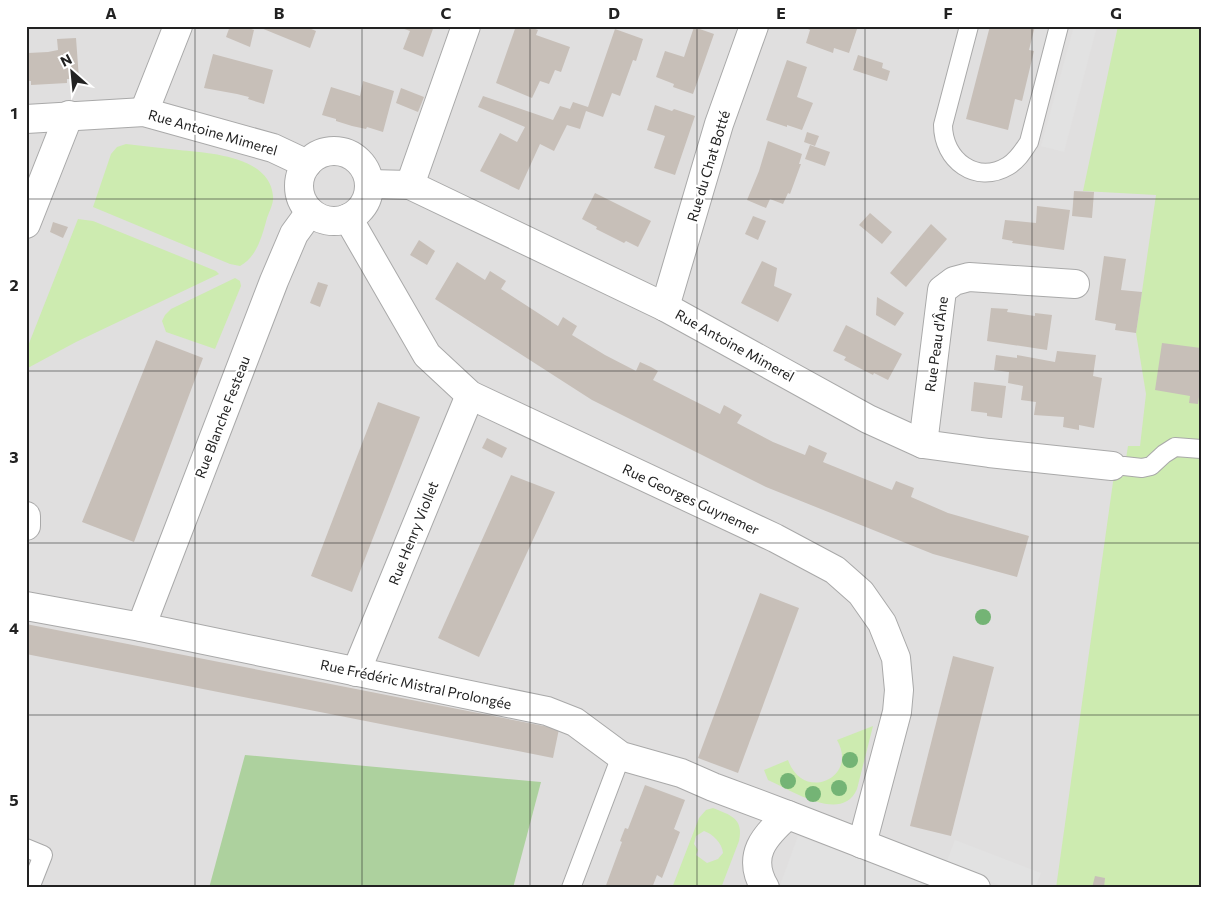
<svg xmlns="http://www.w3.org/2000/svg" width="1227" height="914" font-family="Commissioner,sans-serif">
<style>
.residential{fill:#e0dfdf}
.grass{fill:#cdebb0;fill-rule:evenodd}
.forest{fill:#add19e}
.parking{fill:#e2e2e2}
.building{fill:#c7bfb8}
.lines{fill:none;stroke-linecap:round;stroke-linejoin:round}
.service-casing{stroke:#a9a9a9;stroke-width:20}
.minor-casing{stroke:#a9a9a9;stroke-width:30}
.service{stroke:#fff;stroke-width:18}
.minor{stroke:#fff;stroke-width:28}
.tree{fill:#74b475}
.grid{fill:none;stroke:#222;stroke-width:1;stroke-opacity:0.55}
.labels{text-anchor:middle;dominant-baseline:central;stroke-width:4.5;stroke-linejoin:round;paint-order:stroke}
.street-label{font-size:14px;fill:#222;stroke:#fff}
.neatline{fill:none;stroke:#222;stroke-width:2}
.grid-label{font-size:16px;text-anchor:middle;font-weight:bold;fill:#222}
</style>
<rect width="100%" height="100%" fill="#f2efe9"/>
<!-- residential -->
<rect class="residential" x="26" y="26" width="1175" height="862"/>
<!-- grass -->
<g class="grass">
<path d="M1118,26h83v862h-145l58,-413 9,2 5,-31h12l6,-52 -10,-61 20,-138 -73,-4z"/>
<path d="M126,144c17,2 35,4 53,6 30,3 91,6 94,46 1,7 -4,16 -6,22 -5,18 -10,39 -27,48l-10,-2 -137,-57 18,-53 6,-7z"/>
<path d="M78,219l15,2 123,50 3,3 -143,68 -50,27v-18z"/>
<path d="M235,278l5,3 1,5 -26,63 -49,-17 -4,-11 3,-6 6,-6z"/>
<path d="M873,726l-16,63c-15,35 -66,1 -89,-9l-4,-10 24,-10c15,43 71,18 49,-20z"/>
<path d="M713,808c17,7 31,10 26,33l-18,47h-49l27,-70 7,-8zM704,831c9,3 18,12 19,22l-5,6 -11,4 -11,-8 2,-5 -4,-6 2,-8z"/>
</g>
<!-- forest -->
<path class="forest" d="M245,755l296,27 -28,106h-304z"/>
<!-- parking -->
<g class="parking">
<path d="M1074,26h23l-33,126 -23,-6z"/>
<path d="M798,836l139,52h-158z"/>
<path d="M955,840l86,33 -6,15h-28l-61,-24z"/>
</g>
<!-- building -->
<g class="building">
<path d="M230,26h13l11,4 -4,17 -24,-10z"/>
<path d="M262,26h42l12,5 -6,17 -49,-20z"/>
<path d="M396,26h38l-11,31 -20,-8 7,-18z"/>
<path d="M516,26h11l11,4 -2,5 34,12 -9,25 -6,-2 -6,14 -9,-3 -8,17 -36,-15z"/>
<path d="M809,26h49l-9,27 -15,-5 -1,5 -27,-10 4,-13 -2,-1z"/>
<path d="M990,26h45l-6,24 5,1 -12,50 -7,-2 -7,31 -42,-11z"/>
<path d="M694,27l20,7 -21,60 -20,-7 1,-3 -18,-7 9,-26 19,6z"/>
<path d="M615,29l28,10 -7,22 -3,-1 -13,36 -8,-3 -9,24 -17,-6 -6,18 -13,-4 -13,26 -14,-7 -21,46 -39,-19 20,-38 17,9 8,-15 -47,-20 5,-11 70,24 7,-14 10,3 3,-7 15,5z"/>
<path d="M76,38l3,41h-12v4l-36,2v-4h-5v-38h2v10l20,-1 10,-2 -1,-11z"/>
<path d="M213,54l60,16 -9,34 -16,-5 1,-2 -12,-3 -33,-6z"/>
<path d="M858,55l25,8 -1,5 8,3 -3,10 -34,-11z"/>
<path d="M787,60l20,7 -10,30 16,6 -11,27 -15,-5v2l-21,-7z"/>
<path d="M363,81l31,10 -11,41 -16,-5 -1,2 -14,-3 -16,-5v-2l-14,-4 9,-28 29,9z"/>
<path d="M401,88l23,9 -6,15 -22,-9z"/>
<path d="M655,105l17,6 2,-2 21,7 -20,59 -21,-7 11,-32 -18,-6z"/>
<path d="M807,132l12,4 -4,10 -11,-4z"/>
<path d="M768,141l34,13 -3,10h2l-11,30 -2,-1 -5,11 -13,-5 -4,9 -19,-8 12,-29z"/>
<path d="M810,145l20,7 -5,14 -20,-7z"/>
<path d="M1074,191l20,1 -2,26 -20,-2z"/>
<path d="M595,193l56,28 -13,26 -12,-6 -2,2 -28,-14 1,-2 -15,-8z"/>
<path d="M1037,206l33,4 -6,40 -52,-7 1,-2 -11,-2 3,-19 31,3z"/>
<path d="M870,213l22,19 -10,12 -23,-19z"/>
<path d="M753,216l13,5 -8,19 -13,-6z"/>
<path d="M53,222l15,5 -5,11 -13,-6z"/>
<path d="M931,224l16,15 -41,48 -16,-14z"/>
<path d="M419,240l16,11 -8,14 -17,-10z"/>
<path d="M1104,256l22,3 -5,31 21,2 -6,41 -21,-3 1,-6 -21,-4z"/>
<path d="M762,261l15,7 -3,18 18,8 -14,28 -37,-19z"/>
<path d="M457,262l28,18 5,-9 16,10 -5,8 57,37 5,-9 6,4 8,5 -5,9 33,20 31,16 4,-9 11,5 7,4 -5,9 67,34 4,-9 18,10 -5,8 36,19 32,13 4,-10 18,8 -4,9 69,28 4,-9 18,7 -3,9 37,16 81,23 -12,41 -84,-23 -167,-67 -174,-87 -157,-101z"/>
<path d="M318,282l10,3 -8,22 -10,-4z"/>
<path d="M877,297l27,16 -9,13 -19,-11z"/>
<path d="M991,308l17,1 -1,3 28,4v-3l17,2 -5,35 -60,-9z"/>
<path d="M846,325l56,29 -14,26 -14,-7 -1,2 -29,-15 2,-3 -13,-6z"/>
<path d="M156,340l47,18 -69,184 -52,-20z"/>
<path d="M1162,343l39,5v50l-2,-1 -1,7 -9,-1 1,-7 -35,-6z"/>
<path d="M1057,351l39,4 -3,21 9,2 -8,50 -15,-3v5l-16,-3 1,-10 -30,-2 2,-13 -15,-2 2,-14 -15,-3 1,-11 -15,-2 2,-15 21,3v-3l38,7z"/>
<path d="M974,382l32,4 -4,32 -15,-2v-3l-16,-2z"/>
<path d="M378,402l42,15 -68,175 -41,-16z"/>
<path d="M487,438l20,10 -5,10 -20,-10z"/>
<path d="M511,475l44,17 -76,165 -41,-19z"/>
<path d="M760,593l39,15 -61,165 -40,-15z"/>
<path d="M26,624l533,105 -6,29 -527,-104z"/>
<path d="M953,656l41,11 -43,169 -41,-10z"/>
<path d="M645,785l40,15 -11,29 6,3 -18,46 -5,-3 -5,13h-47l17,-46 -2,-1 5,-13 3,1z"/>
<path d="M1095,876l10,2 -1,10h-12z"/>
</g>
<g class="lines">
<!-- service casing -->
<g class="service-casing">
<g id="service">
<path d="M969,26l-26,99c0,35 33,60 65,41 10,-6 15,-15 21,-24l30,-116"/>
<path d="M1124,466l18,2 9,-2 13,-12 11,-7 26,2"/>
<path d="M26,848l17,7 -13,33"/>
<path d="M571,888l50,-132"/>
</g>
</g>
<!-- minor casing -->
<g class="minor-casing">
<g id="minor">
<path d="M144,112l34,-86"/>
<path d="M26,119l118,-7 129,36 34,16"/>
<circle cx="334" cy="186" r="35"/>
<path d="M369,184l41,1 255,122 203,112 55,25 66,9 123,13"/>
<path d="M410,185l56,-159"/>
<path d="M348,218l79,137 43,40 305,143 60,32 26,23 21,30 14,35 3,32 -2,22 -35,132"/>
<path d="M26,224l43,-109"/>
<path d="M665,307l54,-183 35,-98"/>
<path d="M923,444l19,-154 12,-9 15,-4 106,7"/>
<path d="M26,516v10"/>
<path d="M26,606l115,21 406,84 28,11 46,34 60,17 32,14 75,28"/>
<path d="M141,627l133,-346 20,-47 16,-22"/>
<path d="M356,672l114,-277"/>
<path d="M765,888c-19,-32 -1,-52 23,-73l188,73"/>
</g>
</g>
<!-- service -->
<use href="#service" class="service"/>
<!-- minor -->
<use href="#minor" class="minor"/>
</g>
<!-- trees -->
<g class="tree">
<circle cx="983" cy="617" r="8"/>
<circle cx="850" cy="760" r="8"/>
<circle cx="788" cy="781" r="8"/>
<circle cx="839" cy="788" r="8"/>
<circle cx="813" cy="794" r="8"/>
</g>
<!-- grid -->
<path class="grid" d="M195,26v862M362,26v862M530,26v862M697,26v862M865,26v862M1032,26v862M26,199h1175M26,371h1175M26,543h1175M26,715h1175"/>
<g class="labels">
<!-- street labels -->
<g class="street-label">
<text transform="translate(213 132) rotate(16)">Rue Antoine Mimerel</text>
<text transform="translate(708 166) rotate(-73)">Rue du Chat Botté</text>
<text transform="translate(936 344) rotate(-82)">Rue Peau d'Âne</text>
<text transform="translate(735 345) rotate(29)">Rue Antoine Mimerel</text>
<text transform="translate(222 417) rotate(-69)">Rue Blanche Festeau</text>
<text transform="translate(691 499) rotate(25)">Rue Georges Guynemer</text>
<text transform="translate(413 533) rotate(-68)">Rue Henry Viollet</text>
<text transform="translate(416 684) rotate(12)">Rue Frédéric Mistral Prolongée</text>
</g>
</g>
<!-- border -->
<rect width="1227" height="914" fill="none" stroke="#ffffff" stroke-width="55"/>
<!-- north arrow -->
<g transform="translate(72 72) rotate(333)" stroke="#ffffff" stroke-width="4" paint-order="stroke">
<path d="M0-4L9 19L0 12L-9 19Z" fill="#222222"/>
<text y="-8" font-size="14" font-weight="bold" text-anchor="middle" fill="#222222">N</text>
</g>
<rect x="28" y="28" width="1172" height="858" class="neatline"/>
<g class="grid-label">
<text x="111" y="19">A</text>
<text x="279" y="19">B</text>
<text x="446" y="19">C</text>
<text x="614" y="19">D</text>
<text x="781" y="19">E</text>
<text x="948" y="19">F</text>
<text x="1116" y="19">G</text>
<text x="14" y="119">1</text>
<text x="14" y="291">2</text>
<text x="14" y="463">3</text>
<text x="14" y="634">4</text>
<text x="14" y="806">5</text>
</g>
</svg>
